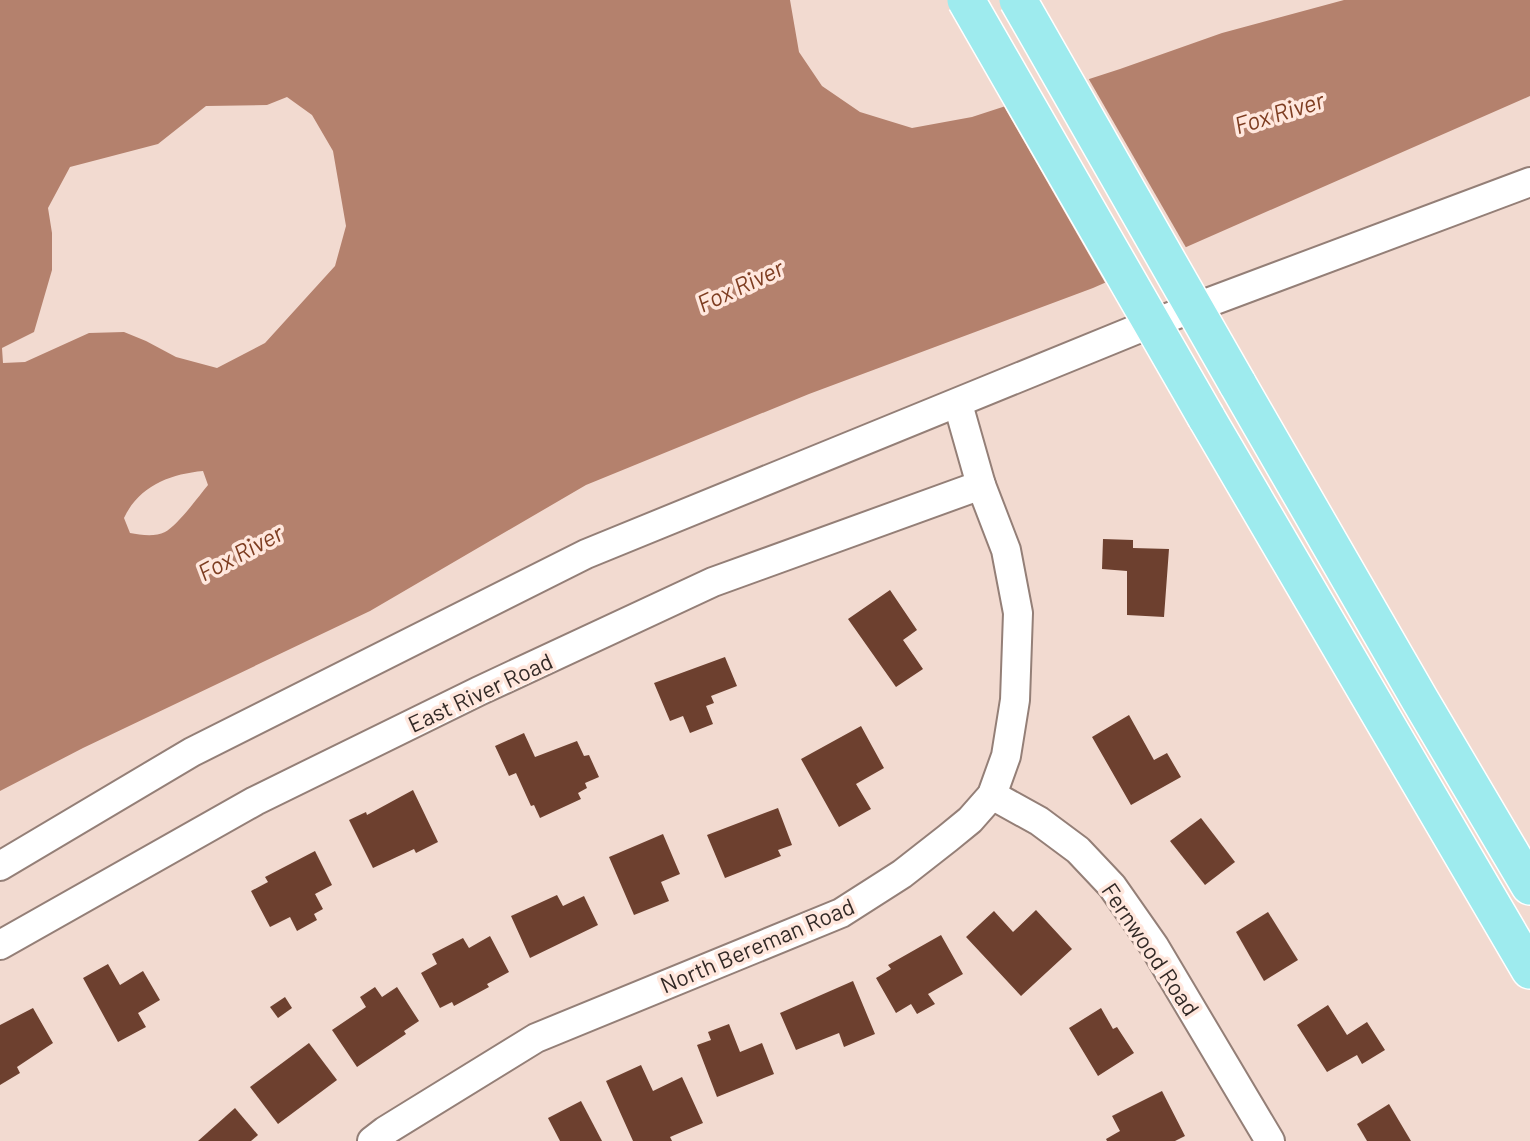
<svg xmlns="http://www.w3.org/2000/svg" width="1530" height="1141" font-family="Barlow,sans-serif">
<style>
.water{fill:#b4816d;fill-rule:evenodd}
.pier{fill:#f2dad0}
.building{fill:#6d402f}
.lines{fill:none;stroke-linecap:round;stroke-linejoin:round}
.minor-casing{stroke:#947f77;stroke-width:32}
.major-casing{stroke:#fff;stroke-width:40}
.minor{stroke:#fff;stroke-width:28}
.major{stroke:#9eebee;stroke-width:37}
.major-bridge-casing{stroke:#fff;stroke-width:40;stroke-linecap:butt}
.major-bridge{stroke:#9eebee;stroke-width:37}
.labels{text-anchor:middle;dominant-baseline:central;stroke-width:7;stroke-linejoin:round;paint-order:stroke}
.street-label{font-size:23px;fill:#322926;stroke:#ffe7dd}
.water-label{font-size:24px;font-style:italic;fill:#7e3d21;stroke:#ffe7dd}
</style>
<rect width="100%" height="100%" fill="#f2dad0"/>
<!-- water -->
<path class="water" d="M0,0h790l9,52 23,34 38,26 52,16 60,-11 148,-48 102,-36 122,-33h186v96l-437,192 -284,106 -223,91 -216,126 -287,137 -83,43zM287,97l25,18 21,36 13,75 -11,40 -70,77 -48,25 -41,-11 -30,-16 -22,-9 -35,1 -64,29 -22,1 -1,-15 32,-16 18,-62v-37l-4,-25 22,-41 88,-23 48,-38 61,-1zM203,471l5,14c-9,11 -31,41 -43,47 -10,5 -24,3 -35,1l-6,-15c15,-32 46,-44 79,-47z"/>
<!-- pier -->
<path class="pier" d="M1087,76l101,175 -81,35 -105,-183z"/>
<!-- building -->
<g class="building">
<path d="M1103,539l30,1v8l36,1 -5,68 -37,-2v-44l-25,-2z"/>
<path d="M890,590l27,40 -14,10 20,29 -27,18 -48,-68z"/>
<path d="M725,657l12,29 -26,10 3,7 -8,3 7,18 -23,9 -7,-17 -13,5 -16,-38z"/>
<path d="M1129,715l25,45 13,-7 14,24 -50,28 -39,-68z"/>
<path d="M861,726l23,42 -28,16 15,25 -32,18 -38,-68z"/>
<path d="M524,733l11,24 42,-16 7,15 5,-1 10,22 -14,6 2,5 -9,5 3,6 -41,19 -6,-13 -3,1 -15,-33 -7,3 -14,-30z"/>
<path d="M413,790l25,52 -22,11 -2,-4 -41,19 -24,-48 17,-8 1,3z"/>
<path d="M778,808l14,37 -14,5 3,6 -56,22 -18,-43z"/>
<path d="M1201,818l34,44 -30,23 -35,-44z"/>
<path d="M663,834l17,40 -19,8 8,19 -35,14 -25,-58z"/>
<path d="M315,851l17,34 -17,9 8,15 -9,5 3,6 -20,11 -7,-14 -20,10 -19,-36 17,-9 -3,-5z"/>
<path d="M557,895l6,11 21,-10 14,29 -68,33 -19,-42z"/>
<path d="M1036,910l36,39 -51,47 -55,-59 28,-26 19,21z"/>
<path d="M1268,912l30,48 -34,21 -28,-49z"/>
<path d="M941,935l22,39 -35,20 7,10 -18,10 -6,-10 -15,9 -20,-35 15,-9 -3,-4z"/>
<path d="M490,936l19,36 -22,12 2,3 -35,19 -2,-4 -12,6 -19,-35 16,-9 -5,-10 31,-16 6,10z"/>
<path d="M108,964l12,21 23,-14 17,29 -22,13 8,14 -28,15 -35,-64z"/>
<path d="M853,981l22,53 -31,13 -5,-14 -43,17 -16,-37z"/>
<path d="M375,987l7,10 15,-10 22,34 -15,10 2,3 -49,33 -25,-37 34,-23 -6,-10z"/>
<path d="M285,997l7,11 -14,10 -8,-11z"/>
<path d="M1328,1005l19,30 20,-13 18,28 -23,14 -5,-9 -30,17 -30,-47z"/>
<path d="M33,1008l20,35 -36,24 3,6 -20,12v-60z"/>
<path d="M1101,1008l12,21 4,-2 17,26 -36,23 -29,-48z"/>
<path d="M729,1024l11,28 22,-9 12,31 -57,23 -20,-52 14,-5 -3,-8z"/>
<path d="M309,1043l28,37 -59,44 -28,-37z"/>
<path d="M641,1065l12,26 29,-14 21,46 -33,14 2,4h-39l-27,-60z"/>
<path d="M1162,1091l23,45 -10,5h-68l-1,-2 14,-8 -8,-15z"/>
<path d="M581,1101l21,40h-42l-12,-23z"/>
<path d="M1389,1104l22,37h-44l-10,-17z"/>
<path d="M235,1108l23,27 -7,6h-53z"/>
</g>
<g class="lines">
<!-- minor casing -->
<g class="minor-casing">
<g id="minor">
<path d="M992,795l47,26 39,29 34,36 42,60 116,195"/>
<path d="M0,866l192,-114 394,-198 549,-224 395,-148"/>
<path d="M0,945l255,-144 224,-110 234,-109 268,-97"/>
<path d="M372,1141l13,-10 151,-93 305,-125 61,-39 46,-36 22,-18 22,-25 14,-39 9,-56 3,-87 -12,-63 -25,-65 -23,-81"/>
</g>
</g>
<!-- major casing -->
<g class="major-casing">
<g id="major">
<path d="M1237,383l183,317 110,186"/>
<path d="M1206,417l324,553"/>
</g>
</g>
<!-- minor -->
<use href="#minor" class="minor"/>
<!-- major -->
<use href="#major" class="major"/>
<!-- major-bridge casing -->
<g class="major-bridge-casing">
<g id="major-bridge">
<path d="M966,0l240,417"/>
<path d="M1018,0l219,383"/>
</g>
</g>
<!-- major-bridge -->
<use href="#major-bridge" class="major-bridge"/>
</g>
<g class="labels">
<!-- street labels -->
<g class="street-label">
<text transform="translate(480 692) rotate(-25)">East River Road</text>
<text transform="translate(757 945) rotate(-23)">North Bereman Road</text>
<text transform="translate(1151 949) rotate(56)">Fernwood Road</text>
</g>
<!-- water labels -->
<g class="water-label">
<text transform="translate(1279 112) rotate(-17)">Fox River</text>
<text transform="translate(740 285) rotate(-25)">Fox River</text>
<text transform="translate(240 552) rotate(-28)">Fox River</text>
</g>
</g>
</svg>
